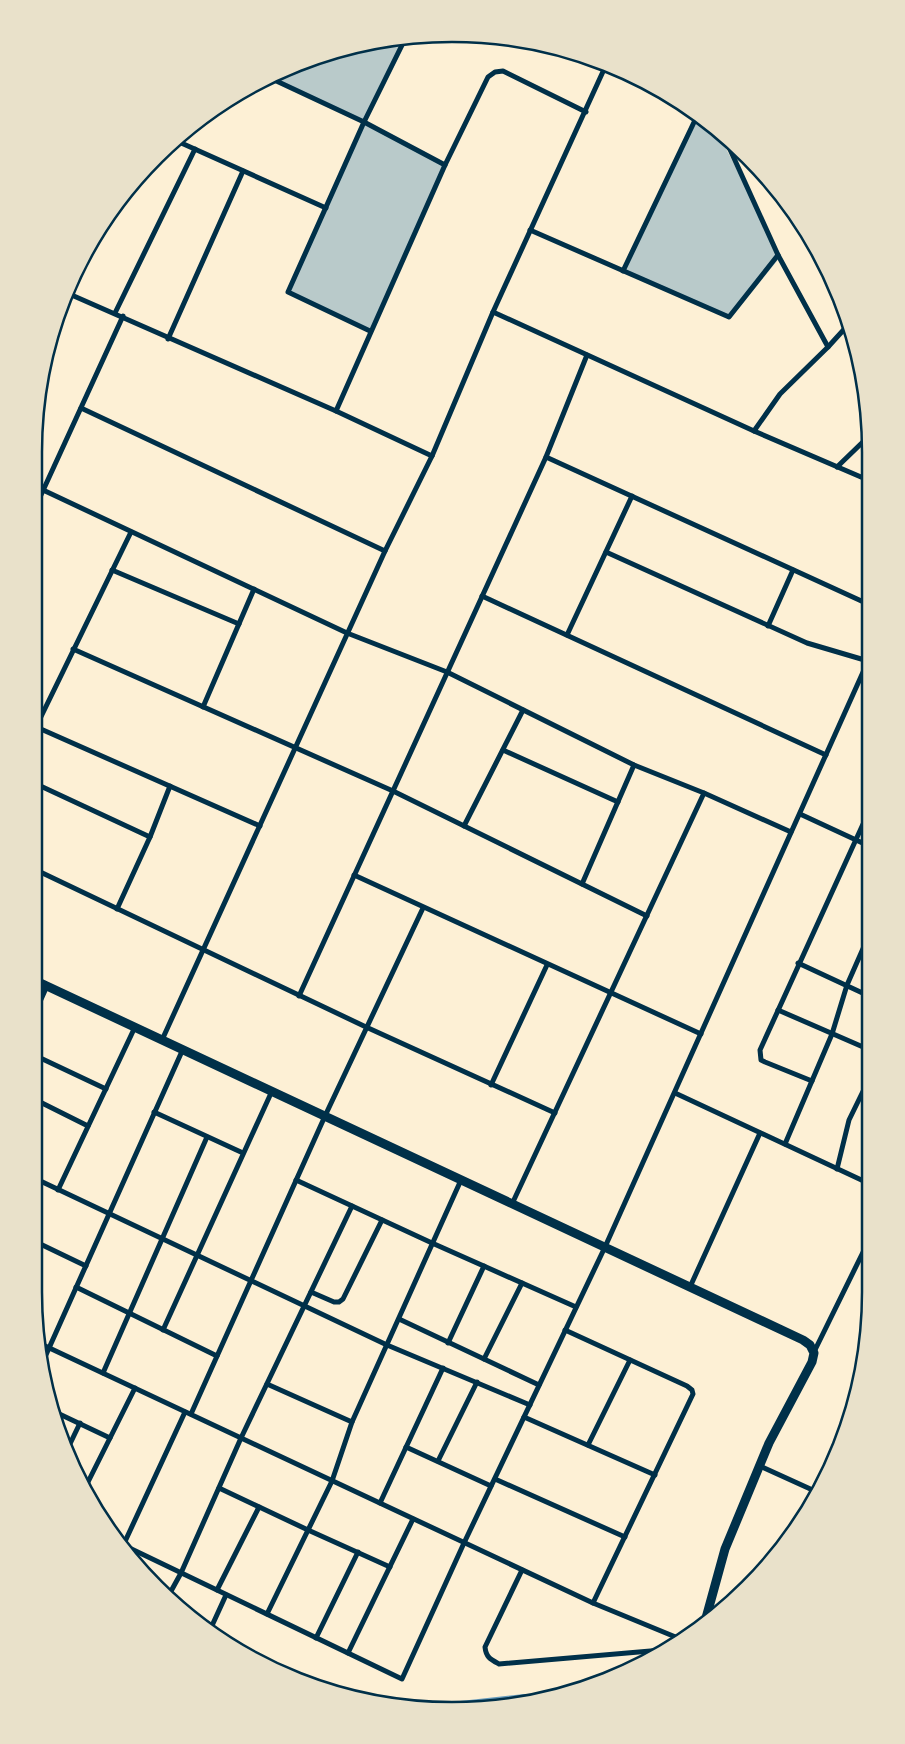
<svg xmlns="http://www.w3.org/2000/svg" width="905" height="1744" font-family="'Crimson Pro',serif">
<style>
.green{fill:#b9caca}
.lines{fill:none;stroke-linecap:round;stroke-linejoin:round}
.canal{stroke:#669bbc;stroke-width:14}
.minor{stroke:#003049;stroke-width:5}
.tertiary{stroke:#003049;stroke-width:9}
.rim{fill:none;stroke:#003049;stroke-width:2.5}
</style>
<rect width="100%" height="100%" fill="#fdf0d5"/>
<!-- green -->
<g class="green">
<path d="M398,37h11l-43,84 -94,-44 46,-21z"/>
<path d="M695,115l21,14 65,127 -50,62 -107,-47z"/>
<path d="M364,122l81,43 -75,167 -81,-39z"/>
</g>
<g class="lines">
<!-- canal -->
<path class="canal" d="M461,1708l64,-7"/>
<!-- minor -->
<g class="minor">
<path d="M270,78l94,44 81,43"/>
<path d="M179,142l147,66"/>
<path d="M530,230l199,87 49,-62 -55,-121"/>
<path d="M778,255l50,92"/>
<path d="M623,271l74,-155"/>
<path d="M67,293l269,118 96,45"/>
<path d="M493,312l261,119 114,49"/>
<path d="M115,313l80,-164"/>
<path d="M370,331l-82,-39 76,-170 42,-85"/>
<path d="M168,339l75,-168"/>
<path d="M81,408l304,143"/>
<path d="M336,411l109,-246 43,-88 7,-5 8,-1 83,41"/>
<path d="M754,431l26,-37 48,-47 20,-22"/>
<path d="M546,457l322,147"/>
<path d="M837,467l31,-30"/>
<path d="M43,490l304,143 100,39 187,93 70,28 -192,411"/>
<path d="M35,508l88,-192"/>
<path d="M606,552l201,91 61,18"/>
<path d="M112,570l127,54"/>
<path d="M482,596l344,159"/>
<path d="M768,626l25,-56"/>
<path d="M567,635l65,-139"/>
<path d="M73,649l320,142 254,125"/>
<path d="M203,707l51,-118"/>
<path d="M34,726l226,100"/>
<path d="M35,729l96,-197"/>
<path d="M503,750l115,52"/>
<path d="M34,783l116,54"/>
<path d="M704,793l87,39"/>
<path d="M800,814l69,32"/>
<path d="M464,826l59,-116"/>
<path d="M34,869l332,158 189,86"/>
<path d="M354,875l347,159"/>
<path d="M582,884l52,-119"/>
<path d="M117,909l33,-72 20,-51"/>
<path d="M798,963l71,33"/>
<path d="M299,996l247,-539 41,-102"/>
<path d="M778,1010l92,40"/>
<path d="M34,1015l13,-29"/>
<path d="M162,1040l223,-489 47,-95 61,-144 113,-247"/>
<path d="M34,1055l72,34"/>
<path d="M812,1081l-47,-19 -4,-2 -1,-10 109,-239"/>
<path d="M491,1085l56,-120"/>
<path d="M675,1093l195,91"/>
<path d="M34,1099l54,27"/>
<path d="M154,1112l89,41"/>
<path d="M785,1144l47,-110 15,-49 22,-50"/>
<path d="M837,1169l12,-49 21,-43"/>
<path d="M34,1178l353,167 143,60"/>
<path d="M296,1180l136,63 144,64"/>
<path d="M58,1190l77,-163"/>
<path d="M34,1241l52,25"/>
<path d="M76,1287l141,69"/>
<path d="M690,1287l70,-154"/>
<path d="M311,1292l23,10h5l4,-3 39,-79"/>
<path d="M399,1319l140,66"/>
<path d="M163,1330l109,-239"/>
<path d="M565,1330l122,56 5,4 1,4 -100,209"/>
<path d="M448,1343l36,-77"/>
<path d="M43,1345l550,258 85,35"/>
<path d="M814,1352l56,-114"/>
<path d="M45,1357l138,-308"/>
<path d="M484,1359l38,-76"/>
<path d="M103,1373l104,-236"/>
<path d="M267,1384l85,38"/>
<path d="M53,1411l57,27"/>
<path d="M191,1414l134,-298 98,-208"/>
<path d="M524,1417l131,58"/>
<path d="M588,1445l42,-85"/>
<path d="M406,1447l85,39"/>
<path d="M68,1448l12,-25"/>
<path d="M438,1461l39,-79"/>
<path d="M760,1466l57,26"/>
<path d="M495,1479l130,58"/>
<path d="M87,1484l48,-96"/>
<path d="M823,1484l11,-24"/>
<path d="M219,1488l89,42 82,37"/>
<path d="M380,1503l63,-135"/>
<path d="M119,1543l283,136 62,-136 141,-296 263,-586"/>
<path d="M122,1548l63,-136"/>
<path d="M522,1570l-37,77c1,10 5,12 14,17l163,-14"/>
<path d="M217,1590l42,-83"/>
<path d="M170,1593l11,-20 60,-135 111,-232"/>
<path d="M267,1614l65,-133 20,-59 109,-242"/>
<path d="M210,1630l16,-35"/>
<path d="M316,1638l42,-86"/>
<path d="M348,1653l65,-134"/>
</g>
<!-- tertiary -->
<path class="tertiary" d="M34,980l769,360 7,5 4,8 -2,9 -43,81 -44,106 -19,69"/>
</g>
<!-- crop -->
<path d="M0 0H905V1744H0ZM452 42H452A410 410 0 0 1 862 452V1292A410 410 0 0 1 452 1702H452A410 410 0 0 1 42 1292V452A410 410 0 0 1 452 42Z" fill="#e9e1ca" fill-rule="evenodd"/>
<path class="rim" d="M452 42H452A410 410 0 0 1 862 452V1292A410 410 0 0 1 452 1702H452A410 410 0 0 1 42 1292V452A410 410 0 0 1 452 42Z"/>
</svg>
